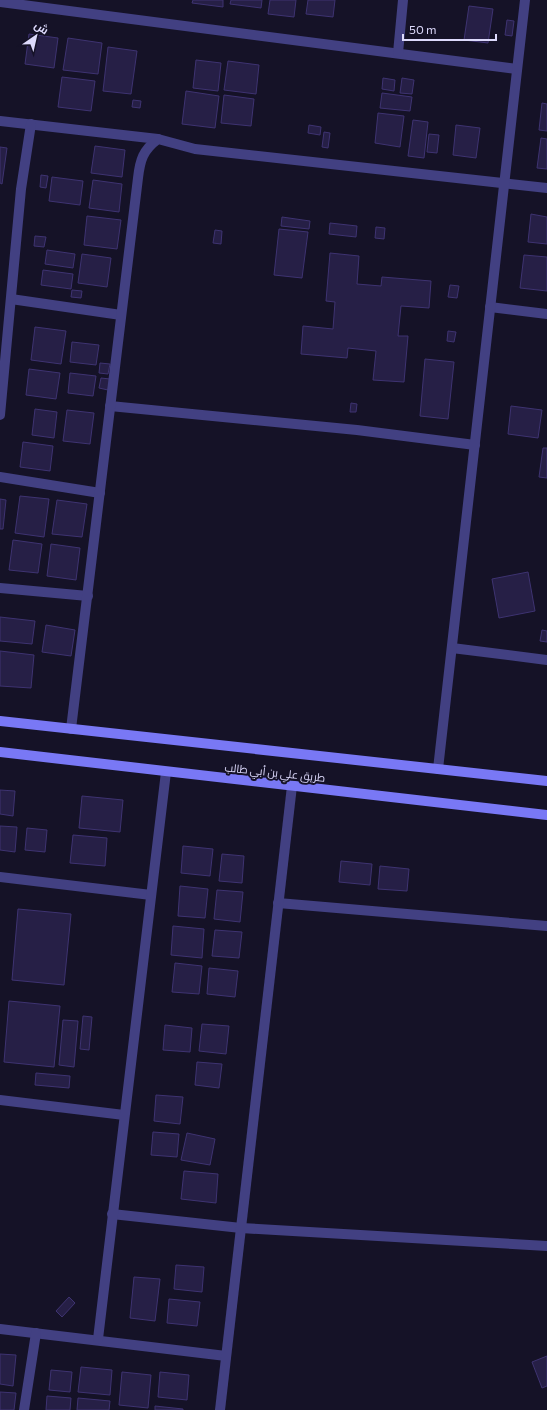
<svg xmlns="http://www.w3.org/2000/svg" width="547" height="1410" font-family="Commissioner,Cairo,sans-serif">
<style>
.building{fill:#261f46;stroke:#3e3371}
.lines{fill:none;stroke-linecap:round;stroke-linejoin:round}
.minor{stroke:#424082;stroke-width:10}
.secondary{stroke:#7978f5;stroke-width:10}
.labels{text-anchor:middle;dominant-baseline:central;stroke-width:4;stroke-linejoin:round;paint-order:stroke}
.street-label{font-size:11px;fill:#dddafc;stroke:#151227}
</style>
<rect width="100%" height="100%" fill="#151227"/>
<!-- building -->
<g class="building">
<path d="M193,0h30v7l-31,-4z"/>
<path d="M231,0h31l-1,8 -31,-4z"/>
<path d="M270,0h26l-2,17 -26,-3z"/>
<path d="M308,0h27l-2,17 -27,-3z"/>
<path d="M469,6l24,3 -5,34 -24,-3z"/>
<path d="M507,20l7,1 -2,15 -7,-1z"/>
<path d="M29,34l29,4 -4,30 -29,-4z"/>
<path d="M68,38l34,5 -4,31 -35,-4z"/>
<path d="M108,47l29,4 -6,43 -28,-3z"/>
<path d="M196,60l25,3 -3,28 -25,-3z"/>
<path d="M228,61l31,4 -3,29 -32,-4z"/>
<path d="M62,77l33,4 -4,30 -33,-4z"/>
<path d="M383,78l12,2 -1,11 -12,-2z"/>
<path d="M402,78l12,2 -2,14 -12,-1z"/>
<path d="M186,91l33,5 -4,32 -33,-4z"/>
<path d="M382,93l30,4 -2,14 -30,-3z"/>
<path d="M224,95l30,4 -3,27 -30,-3z"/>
<path d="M133,100l8,1 -1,7 -8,-1z"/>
<path d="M542,103l5,1v27l-8,-1z"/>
<path d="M378,113l26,3 -4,31 -25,-4z"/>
<path d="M413,120l15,2 -4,36 -16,-2z"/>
<path d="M309,125l12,2 -1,8 -12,-2z"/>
<path d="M456,125l24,3 -4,30 -23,-3z"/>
<path d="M324,132l6,1 -2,15 -6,-1z"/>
<path d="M429,134l10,1 -2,18 -10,-1z"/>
<path d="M541,138l6,1v30l-10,-1z"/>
<path d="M95,146l30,4 -3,27 -31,-4z"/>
<path d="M0,147l7,1 -5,36 -2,-1z"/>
<path d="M41,175l7,1 -2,12 -6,-1z"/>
<path d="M52,177l31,4 -3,24 -31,-4z"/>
<path d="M93,180l29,4 -3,28 -30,-4z"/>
<path d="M531,214l16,3v27l-19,-2z"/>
<path d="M87,216l34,4 -4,29 -33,-4z"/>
<path d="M282,217l28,4 -1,8 -28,-3z"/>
<path d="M330,223l27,3 -1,11 -27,-3z"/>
<path d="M376,227l9,1 -1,11 -9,-1z"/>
<path d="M279,229l29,3 -6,46 -28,-3z"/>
<path d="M215,230l7,1 -1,13 -8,-1z"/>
<path d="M35,236l11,1 -2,10 -10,-1z"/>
<path d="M47,250l28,4 -2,14 -28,-4z"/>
<path d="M330,253l29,3 -2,28 24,2 1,-9 49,4 -2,27 -28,-2 -3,30h10l-4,46 -31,-2 3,-29 -28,-3 -1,10 -46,-4 2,-28 30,3 2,-27 -9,-1z"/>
<path d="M82,254l29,4 -4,29 -29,-4z"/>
<path d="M524,255l23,2v34l-27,-3z"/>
<path d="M43,270l30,4 -2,15 -30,-4z"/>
<path d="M450,285l9,1 -2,12 -9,-1z"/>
<path d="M72,290l10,1 -1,7 -10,-1z"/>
<path d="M35,327l31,4 -5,33 -30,-4z"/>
<path d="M448,331l8,1 -2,10 -7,-1z"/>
<path d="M72,342l27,3 -3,20 -26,-3z"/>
<path d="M425,359l29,3 -6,57 -28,-3z"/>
<path d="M100,363l10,1 -2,10 -9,-1z"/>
<path d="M29,369l31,4 -4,26 -30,-4z"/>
<path d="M70,373l26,3 -3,20 -25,-3z"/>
<path d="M101,378l9,1 -2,11 -9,-2z"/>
<path d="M351,403l6,1 -1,8h-6z"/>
<path d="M511,406l31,4 -4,28 -30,-4z"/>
<path d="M35,409l22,3 -3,26 -22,-3z"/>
<path d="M67,410l27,3 -4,31 -27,-3z"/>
<path d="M23,442l30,4 -3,25 -30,-4z"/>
<path d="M543,448h4v30l-8,-1z"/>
<path d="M20,496l29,3 -5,38 -29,-4z"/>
<path d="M0,499l6,1 -3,29h-3z"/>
<path d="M57,500l30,4 -5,33 -30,-3z"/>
<path d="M13,540l29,4 -4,29 -29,-3z"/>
<path d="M51,544l29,4 -4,32 -29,-4z"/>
<path d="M528,572l7,39 -36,7 -7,-39z"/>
<path d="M0,617l35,4 -3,23 -32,-3z"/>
<path d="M46,625l29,5 -4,26 -29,-4z"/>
<path d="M542,630l5,1v11l-7,-1z"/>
<path d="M0,651l34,4 -3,33 -31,-2z"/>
<path d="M0,790l15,1 -2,25 -13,-2z"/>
<path d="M82,796l41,4 -3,32 -41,-4z"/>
<path d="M0,826l17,1 -2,25 -15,-2z"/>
<path d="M27,828l20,2 -2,22 -20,-2z"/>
<path d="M73,835l34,3 -2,28 -35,-3z"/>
<path d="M183,846l30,3 -3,27 -29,-3z"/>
<path d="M222,854l22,2 -2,27 -23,-2z"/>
<path d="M341,861l31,3 -2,21 -31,-3z"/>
<path d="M380,866l29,3 -2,22 -29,-2z"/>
<path d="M180,886l28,3 -3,29 -27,-2z"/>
<path d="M217,890l26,2 -3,30 -26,-3z"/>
<path d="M18,909l53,5 -7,71 -52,-5z"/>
<path d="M173,926l31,3 -2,29 -31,-3z"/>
<path d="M215,930l27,2 -3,26 -27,-2z"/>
<path d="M175,963l27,3 -3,28 -27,-2z"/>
<path d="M209,968l29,3 -3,26 -28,-3z"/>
<path d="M9,1001l51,5 -6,61 -50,-5z"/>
<path d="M83,1016l9,1 -3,33 -9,-1z"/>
<path d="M63,1020l15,1 -4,46 -15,-2z"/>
<path d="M202,1024l27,2 -3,28 -27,-3z"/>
<path d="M165,1025l27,3 -2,24 -27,-2z"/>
<path d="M197,1062l25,2 -3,24 -24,-3z"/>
<path d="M36,1073l34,3 -1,12 -34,-3z"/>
<path d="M156,1095l27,2 -3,27 -26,-3z"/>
<path d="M153,1132l26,2 -2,23 -26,-2z"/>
<path d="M187,1133l28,6 -5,26 -29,-5z"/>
<path d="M184,1171l34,3 -2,29 -35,-4z"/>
<path d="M176,1265l28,2 -2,25 -28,-3z"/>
<path d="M134,1277l26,2 -5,42 -25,-3z"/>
<path d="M69,1297l6,6 -13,14 -6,-6z"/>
<path d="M169,1299l31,3 -3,24 -30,-3z"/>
<path d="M0,1354l16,1 -3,31 -13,-2z"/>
<path d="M547,1356v30l-5,2 -10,-26z"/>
<path d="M81,1367l31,3 -2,25 -32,-3z"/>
<path d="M51,1370l21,2 -2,20 -21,-2z"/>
<path d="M122,1372l29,3 -3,33 -29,-3z"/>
<path d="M160,1372l29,3 -2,25 -29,-3z"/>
<path d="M0,1392l16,1 -2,17h-14z"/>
<path d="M47,1396l24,2 -1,12h-24z"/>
<path d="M78,1398l32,3 -1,9h-32z"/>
<path d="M155,1406l28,3v1h-28z"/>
</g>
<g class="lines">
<!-- minor -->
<g class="minor">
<path d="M0,2l517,67"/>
<path d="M398,53l5,-53"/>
<path d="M0,121l158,18"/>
<path d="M11,299l110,16"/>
<path d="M490,307l57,7"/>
<path d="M110,406l247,24 118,15"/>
<path d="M0,415l21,-226 10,-65"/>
<path d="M0,477l100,16"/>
<path d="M0,588l88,8"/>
<path d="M452,648l95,12"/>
<path d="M71,729l67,-551c2,-18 5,-28 20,-39l37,10 352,39"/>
<path d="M438,769l87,-769"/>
<path d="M0,877l151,18"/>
<path d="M278,903l269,23"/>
<path d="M0,1100l124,15"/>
<path d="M112,1214l129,14 306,18"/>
<path d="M0,1329l226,27"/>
<path d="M98,1339l68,-567"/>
<path d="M24,1410l12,-77"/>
<path d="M220,1410l72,-624"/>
</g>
<!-- secondary -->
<g class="secondary">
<path d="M0,721l547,60"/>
<path d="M0,752l547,63"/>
</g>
</g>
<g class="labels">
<!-- street labels -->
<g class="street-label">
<text transform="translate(275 772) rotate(6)">طريق علي بن أبي طالب</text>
</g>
</g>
<!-- north arrow -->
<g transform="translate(36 36) rotate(34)" stroke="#151227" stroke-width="3" paint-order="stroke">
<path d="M0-3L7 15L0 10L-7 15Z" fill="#dddafc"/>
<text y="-6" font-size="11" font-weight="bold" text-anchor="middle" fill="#dddafc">ش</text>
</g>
<!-- scale -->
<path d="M403 34v6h93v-6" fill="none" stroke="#dddafc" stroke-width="2"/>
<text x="409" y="34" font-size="12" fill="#dddafc" stroke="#151227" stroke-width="3" paint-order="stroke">50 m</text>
</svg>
